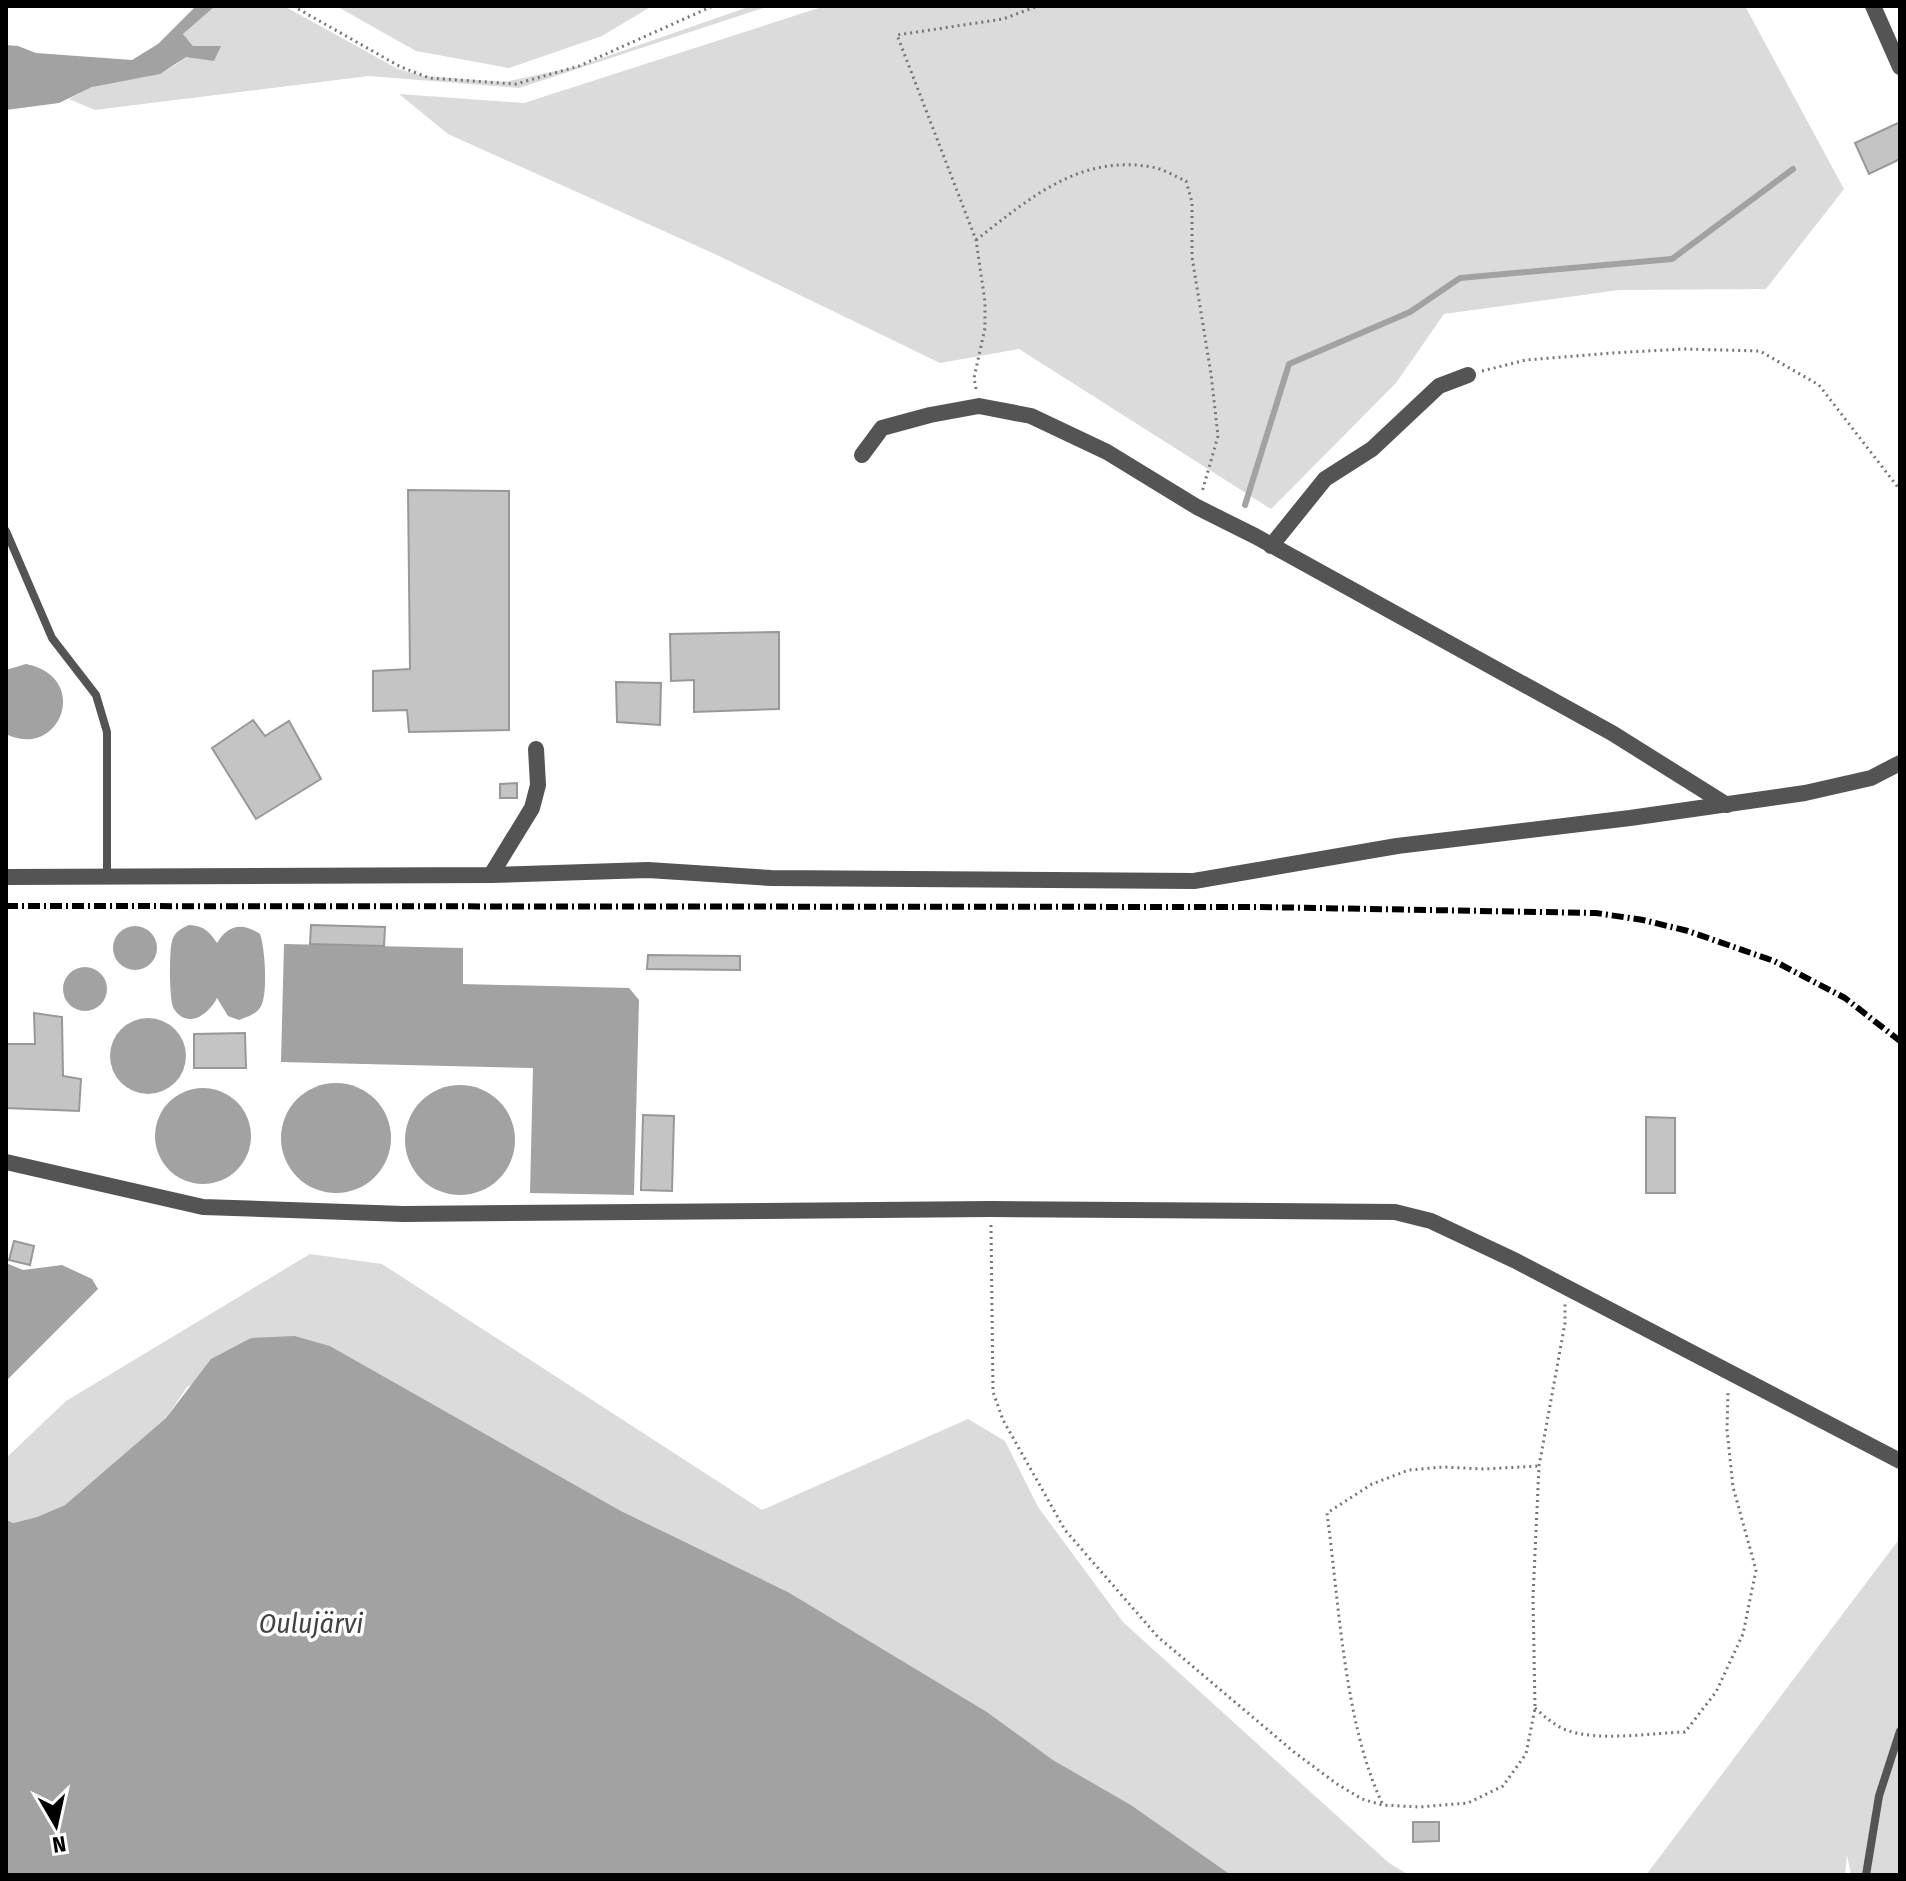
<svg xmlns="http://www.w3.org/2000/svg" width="1906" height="1881" font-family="'Fira Sans Condensed',sans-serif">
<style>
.green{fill:#dbdbdb}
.water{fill:#a2a2a2}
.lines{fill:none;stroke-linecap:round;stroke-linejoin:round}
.stream{stroke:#a2a2a2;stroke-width:6}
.building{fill:#c4c4c4;stroke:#989898;stroke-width:2}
.path{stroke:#767676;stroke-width:3;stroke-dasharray:2 4;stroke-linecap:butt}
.service{stroke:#545454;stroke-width:8}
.minor{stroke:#545454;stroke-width:16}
.rail{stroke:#000;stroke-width:6;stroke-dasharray:12 4 2 4;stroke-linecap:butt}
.labels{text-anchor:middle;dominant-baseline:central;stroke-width:7;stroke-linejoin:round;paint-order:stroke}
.water-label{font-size:28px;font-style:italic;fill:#434343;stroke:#fff}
</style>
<rect width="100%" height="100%" fill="#fff"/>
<!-- green -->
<g class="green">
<path d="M214,6h70l114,63 26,7 80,6 75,-16 172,-60h18l-250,82 -150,-12 -274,34 -26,-11c8,-4 15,-9 23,-12 37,-13 76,-2 101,-41l-10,-12z"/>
<path d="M336,6h316l-50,30 -93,32 -93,-17z"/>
<path d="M825,6h920l99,183 -78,100 -147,1 -175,24 -48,69 -125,126 -252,-160 -79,14 -223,-108 -269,-121 -49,-40 125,9z"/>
<path d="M310,1254l72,10 380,246 206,-91 37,22 33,66 85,115 266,241 20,12h-178l-100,-70 -78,-45 -66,-48 -199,-120 -167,-81 -291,-165 -35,-10 -108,51 -21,31 -101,87 -28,12 -25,6 -6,-3v-62l60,-57z"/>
<path d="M1900,1538v337h-49l-4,-20 -2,20h-199z"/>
</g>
<!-- water -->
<g class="water">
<path d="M196,6h19l-32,28 10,12h28l-7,15 -28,-4 -26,17 -68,13 -33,16 -53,7v-65l12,1 18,7 96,7 26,-16z"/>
<path d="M26,664c66,13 34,97 -20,70v-64z"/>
<path d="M189,925c15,1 20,6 28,18 11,-18 25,-21 43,-9 5,13 8,60 1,72 -4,8 -14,11 -22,14l-11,-4 -11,-18c-8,16 -29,32 -43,11 -5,-8 -5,-58 -2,-68 2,-9 10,-13 17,-16z"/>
<circle cx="135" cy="948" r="22"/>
<path d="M284,944l179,4v36l166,4 10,12 -5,195 -104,-2 3,-125 -252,-6z"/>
<circle cx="85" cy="989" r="22"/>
<circle cx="148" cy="1056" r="38"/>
<circle cx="336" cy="1138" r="55"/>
<circle cx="460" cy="1140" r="55"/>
<circle cx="203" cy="1136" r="48"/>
<path d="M6,1263l17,7 39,-5 30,14 6,10 -92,92z"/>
<path d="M295,1336l35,10 291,165 167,81 199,120 66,48 78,45 100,70h-1225v-355l7,3 24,-6 28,-12 101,-87 45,-59 40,-21z"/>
</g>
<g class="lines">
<!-- stream -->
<path class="stream" d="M1245,505l44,-141 121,-52 50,-34 212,-19 121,-90"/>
</g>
<!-- building -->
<g class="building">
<path d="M1900,122v37l-31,15 -14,-31z"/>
<path d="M408,490l101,1v239l-100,2 -2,-22 -34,1v-40l37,-2z"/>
<path d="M779,632v77l-85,3v-32l-23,1 -1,-47z"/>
<path d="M616,682l45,1 -1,42 -43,-3z"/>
<path d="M253,720l12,16 24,-15 32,58 -65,40 -44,-71z"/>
<path d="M517,783v15h-17v-14z"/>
<path d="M311,925l74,2 -1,19 -74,-2z"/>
<path d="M648,955l92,1v14l-93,-1z"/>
<path d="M34,1013l28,4 1,59 18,3 -2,32 -73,-3v-64h29z"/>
<path d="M245,1033l1,35h-52v-34z"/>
<path d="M643,1115l31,1 -2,75 -31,-1z"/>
<path d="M1646,1117l29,1v75h-29z"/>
<path d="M14,1241l20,5 -4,19 -21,-5z"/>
<path d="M1413,1822h26v19l-26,1z"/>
</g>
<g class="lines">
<!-- path -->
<g class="path">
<path d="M293,6l106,60 30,12 87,6 63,-18 134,-60"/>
<path d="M976,240c53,-41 103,-86 176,-73 12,2 24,10 34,14l6,21v55l19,117 7,62 -16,56"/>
<path d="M1482,371l44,-11 86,-7 72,-4 76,2 59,34 81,105"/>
<path d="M976,389l-2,-11 11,-50v-26l-9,-62 -79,-205 106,-16 35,-13"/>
<path d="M991,1225l2,167 10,28 62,110 93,107 136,115 43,32 25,15 20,6 37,2 49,-4 35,-17 23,-32 9,-46 -2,-111 6,-131 26,-143v-19"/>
<path d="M1535,1708c10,9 19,17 31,22 33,12 84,3 119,2l31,-40 27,-58 13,-64 -23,-83 -6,-57 1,-38"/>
<path d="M1382,1803c-38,-81 -43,-201 -55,-290l45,-29 37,-14 34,-3 41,2 55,-3"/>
</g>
<!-- service -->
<g class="service">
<path d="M6,531l46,107 44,57 11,37v144"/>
<path d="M1866,1875l13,-79 21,-65"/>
</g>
<!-- minor -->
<g class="minor">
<path d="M1873,6l27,61"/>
<path d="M862,455l20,-27 48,-13 49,-9 52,10 76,36 90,55 58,29 357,197 115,72"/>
<path d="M1271,546l54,-67 47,-30 67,-63 29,-11"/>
<path d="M491,875l41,-67 6,-23 -2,-36"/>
<path d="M6,877l485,-2 157,-5 123,8 423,3 203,-35 233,-28 175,-25 66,-15 29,-15"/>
<path d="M6,1162l197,45 200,7 588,-5 404,3 36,9 85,40 384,200"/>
</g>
<!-- rail -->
<path class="rail" d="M6,906l1254,1 336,6 47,7 45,11 86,30 71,37 55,43"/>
</g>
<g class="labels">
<!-- water labels -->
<g class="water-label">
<text x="311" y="1623">Oulujärvi</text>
</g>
</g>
<!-- border -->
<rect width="1906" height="1881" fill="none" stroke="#000000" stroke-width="16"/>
<!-- north arrow -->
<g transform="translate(56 1825) rotate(171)" stroke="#ffffff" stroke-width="6" paint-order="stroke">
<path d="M0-6L14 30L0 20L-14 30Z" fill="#000000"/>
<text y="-12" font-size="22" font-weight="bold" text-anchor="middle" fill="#000000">N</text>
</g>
</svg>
